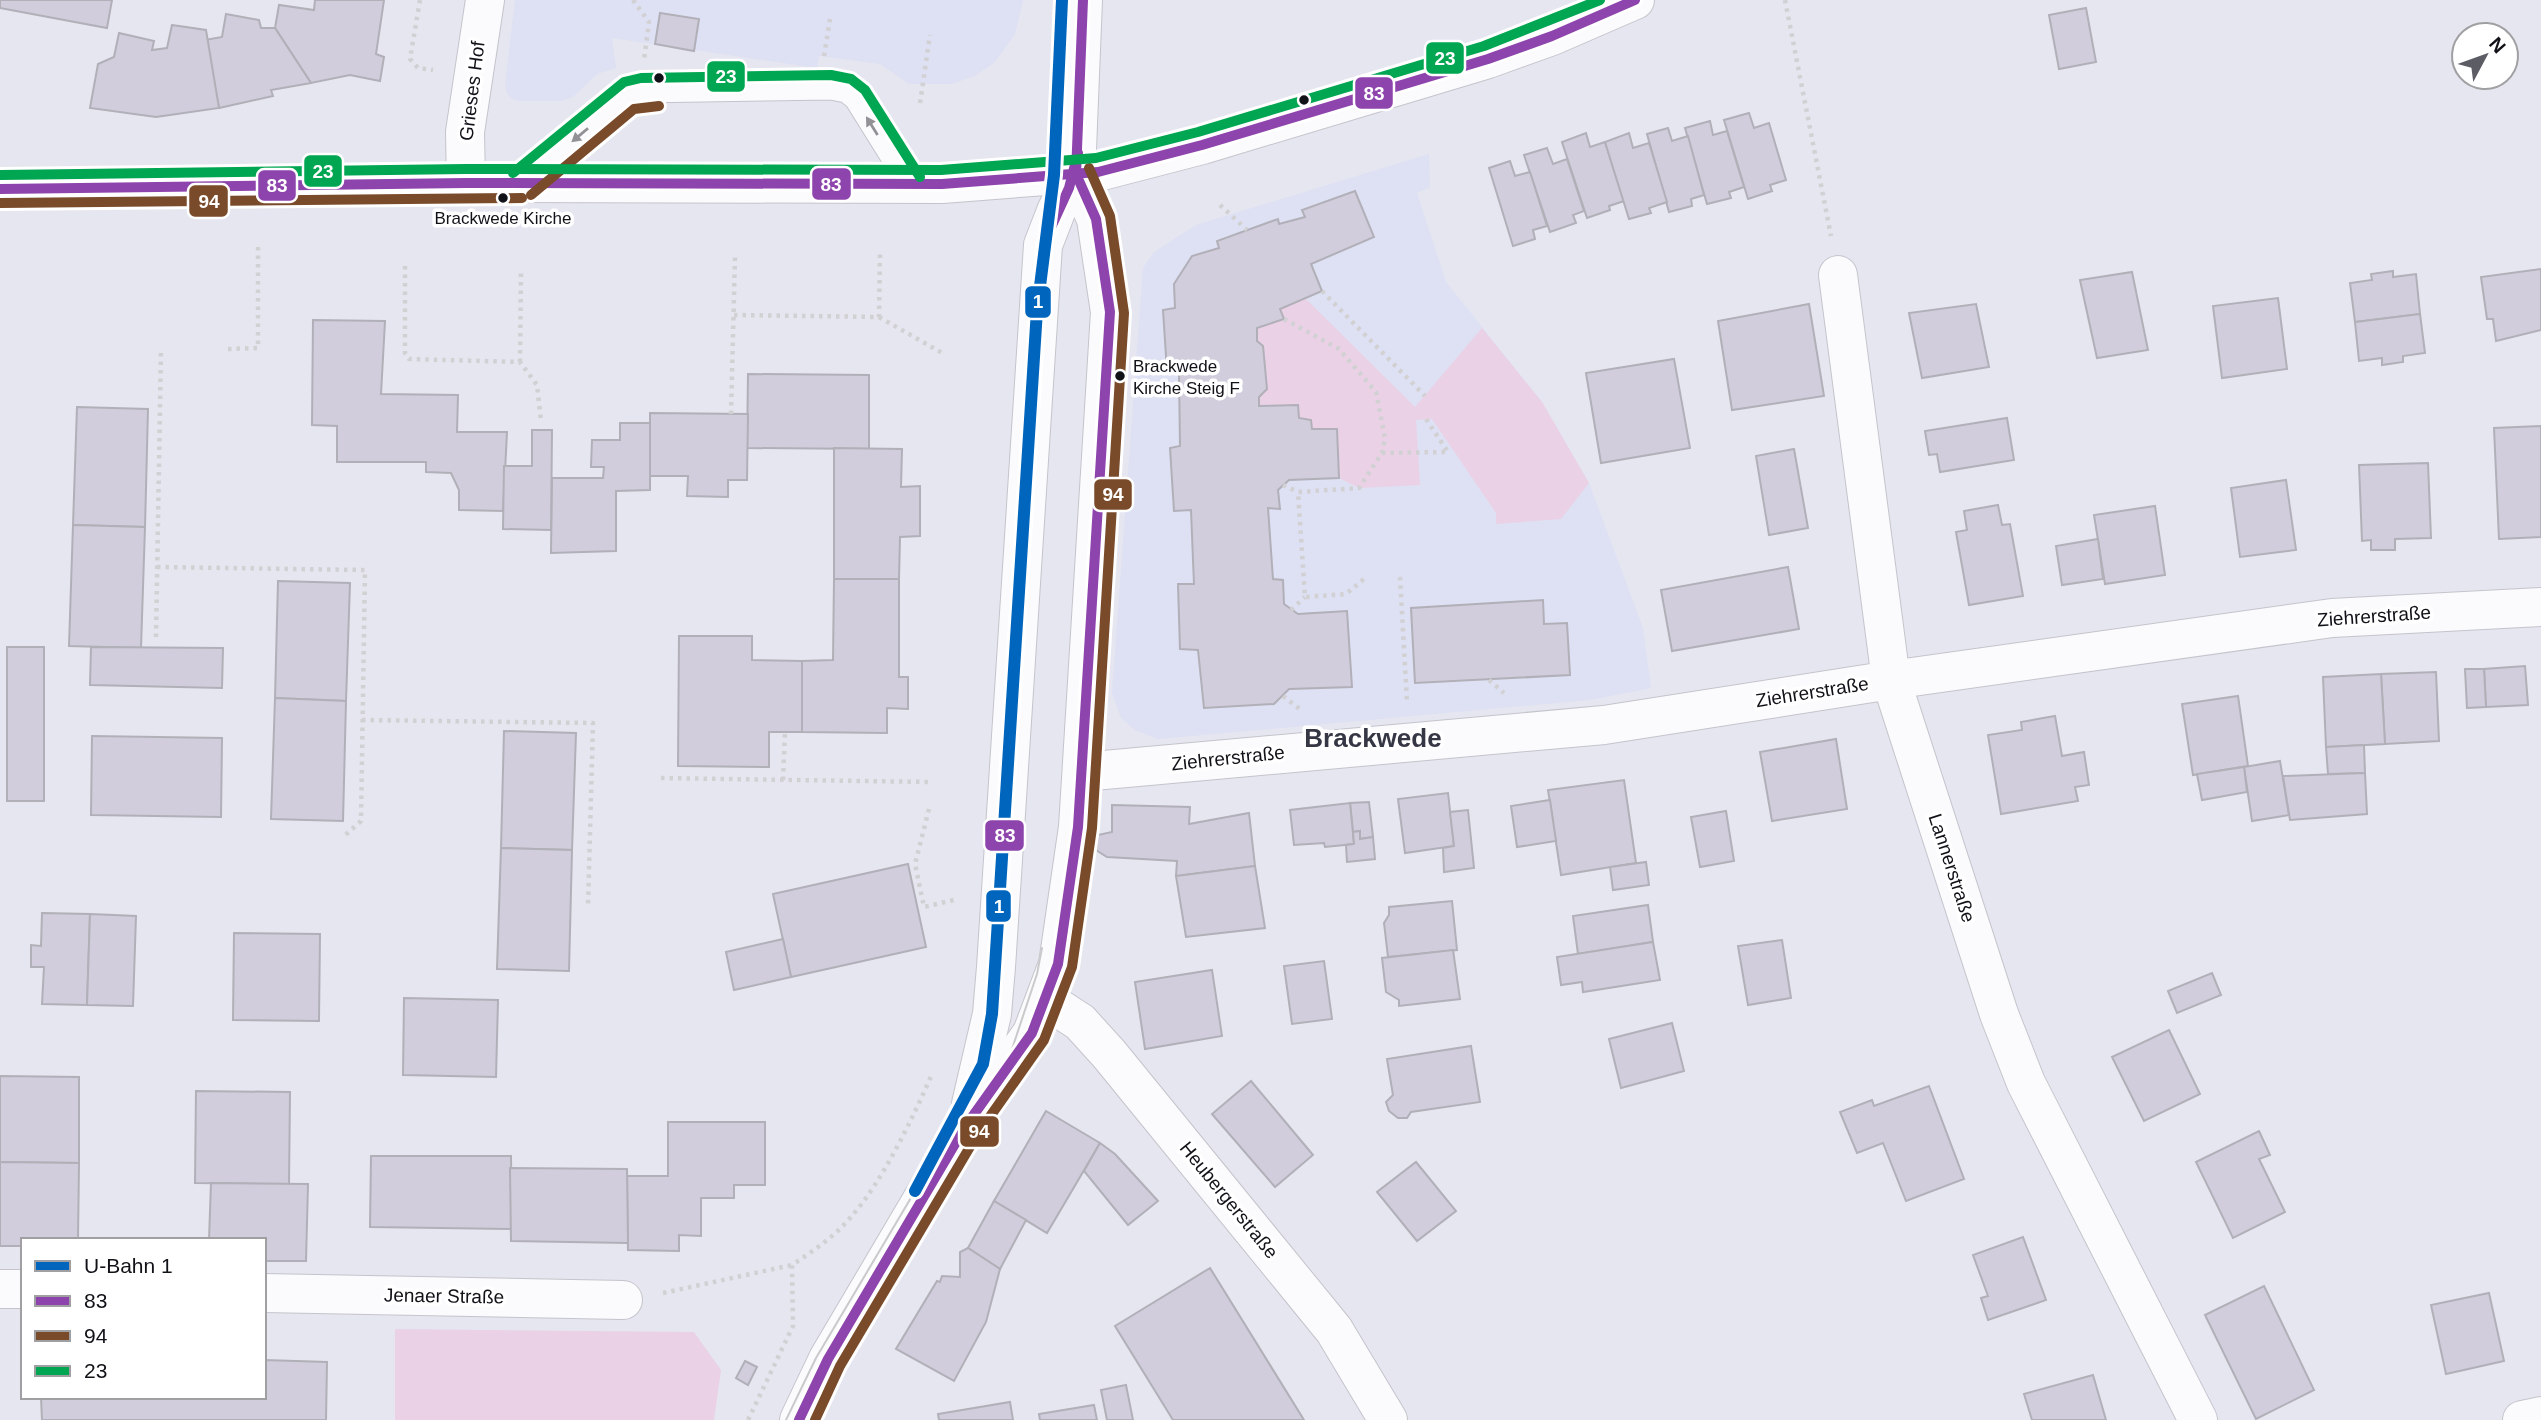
<svg xmlns="http://www.w3.org/2000/svg" width="2541" height="1420" font-family="Arial,sans-serif">
<style>
.built{fill:#dee0f3}
.green{fill:#ead1e6}
.building{fill:#d2cddc;stroke:#b1b0b8;stroke-width:2}
.lines{fill:none;stroke-linecap:round;stroke-linejoin:round}
.lane-casing{stroke:#c4c4cc;stroke-width:23}
.street-casing{stroke:#c4c4cc;stroke-width:40}
.secondary-casing{stroke:#c4c4cc;stroke-width:40}
.path{stroke:#d1d1d3;stroke-width:4.5;stroke-dasharray:3.5 5;stroke-linecap:butt}
.lane{stroke:#fbfbfd;stroke-width:21}
.street{stroke:#fbfbfd;stroke-width:38}
.secondary{stroke:#fbfbfd;stroke-width:38}
.tram{stroke:#cacacc;stroke-width:2}
.bus-1-casing{stroke:#fff;stroke-width:16}
.bus-2-casing{stroke:#fff;stroke-width:16}
.bus-3-casing{stroke:#fff;stroke-width:16}
.bus-1{stroke:#8e44ad;stroke-width:10}
.bus-2{stroke:#7a4b2a;stroke-width:10}
.bus-3{stroke:#00a651;stroke-width:10}
.metro-1-casing{stroke:#fff;stroke-width:18}
.metro-1{stroke:#0065bd;stroke-width:12}
.oneway{fill:#929296}
.bus-dot{fill:#111218;stroke:#fff;stroke-width:2.5}
.labels{text-anchor:middle;dominant-baseline:central;stroke-width:7;stroke-linejoin:round;paint-order:stroke}
.bus-label{font-size:17px;fill:#111218;stroke:#fff}
.street-label{font-size:19px;fill:#111218;stroke:#fff}
.district-label{font-size:26px;font-weight:bold;fill:#353745;stroke:#fff}
.line-badge{stroke:#fff;stroke-width:2.5}
.badge-label{font-size:19px;text-anchor:middle;font-weight:bold;fill:#fff}
</style>
<rect width="100%" height="100%" fill="#e5e6f0"/>
<!-- built -->
<g class="built">
<path d="M515,0h508l-8,34 -20,28 -20,14 -23,8h-43l-29,-20 -61,-8 -2,12 -205,-30 4,30 -19,6 -24,23 -13,4h-40l-8,-2 -5,-6 -2,-9z"/>
<path d="M1429,154l1,33 -13,6 29,89 96,120 47,81 54,145 8,60 -61,12 -432,39 -23,-9 -14,-12 -9,-25 31,-425 11,-16 42,-27z"/>
</g>
<!-- green -->
<g class="green">
<path d="M1305,298l110,109 67,-79 60,74 47,81 -28,36 -65,5v-11l-64,-94 -16,1 4,65 -61,3 -20,-10 -2,-49h-25l-1,-9 -12,-2 -1,-13 -39,1v-9l8,-9 -4,-42 -6,-5v-13l27,-9 -4,-10z"/>
<path d="M395,1329l299,3 27,38 -7,50h-319z"/>
</g>
<!-- building -->
<g class="building">
<path d="M0,0h112l-5,28 -107,-20z"/>
<path d="M315,0h69l-8,54 8,3 -4,24 -30,-6 -39,8 -36,-55 4,-23 35,5z"/>
<path d="M2086,8l10,54 -37,7 -10,-54z"/>
<path d="M660,13l39,6 -5,32 -39,-7z"/>
<path d="M226,14l33,6 2,8h14l36,55 -40,7 2,6 -54,12 -14,-68 17,-3z"/>
<path d="M172,25l34,5 13,78 -63,9 -66,-9 8,-44 16,-7 5,-24 35,8 -2,9 15,-2z"/>
<path d="M1749,113l5,15 15,-5 17,57 -16,5 2,6 -24,8 -24,-79z"/>
<path d="M1710,121l3,14 14,-4 17,56 -15,5 2,6 -24,6 -22,-76z"/>
<path d="M1668,128l4,13 16,-5 16,59 -13,4 1,7 -23,6 -22,-78z"/>
<path d="M1586,133l4,14 15,-5 19,59 -15,5 1,4 -23,8 -25,-76z"/>
<path d="M1629,133l4,15 16,-5 18,59 -18,6 2,5 -22,6 -24,-77z"/>
<path d="M1547,148l6,16 14,-5 17,52 -11,4 3,8 -26,9 -26,-77z"/>
<path d="M1510,161l5,15 15,-4 17,54 -14,4 2,9 -22,7 -24,-78z"/>
<path d="M1355,191l19,46 -63,27 11,27 -42,18 4,10 -27,9v13l6,5 4,43 -8,8v9l39,-1 1,13 12,2 1,9h25l2,49 -50,2 -11,10 2,19 -12,-1 5,71 10,1 1,24 14,10 49,-3 5,76 -63,2 -15,15 -70,4 -6,-58 -18,-1 -2,-65h16l-1,-24 -2,-50 -17,1 -4,-63 10,-2 -1,-74 -12,-1 -4,-61 12,-2 -1,-24 18,-28 27,-8 -2,-7 61,-22 1,5 26,-7 -3,-7z"/>
<path d="M2541,269v61l-45,11 -3,-22h-6l-6,-42z"/>
<path d="M2393,271v6l23,-3 4,40 -65,8 -5,-39 22,-3 -1,-6z"/>
<path d="M2132,272l16,78 -51,8 -17,-78z"/>
<path d="M2278,298l9,71 -65,9 -9,-72z"/>
<path d="M1809,304l15,92 -92,14 -14,-89z"/>
<path d="M1976,304l13,63 -67,11 -13,-65z"/>
<path d="M2420,314l5,39 -22,3v6l-21,3v-7l-23,3 -4,-39z"/>
<path d="M313,320l72,1 -4,73 77,1 -1,37h50l-4,79 -44,-1v-20l-8,-17 -25,-1v-10h-89v-36l-25,-1z"/>
<path d="M1674,359l16,89 -89,15 -15,-90z"/>
<path d="M748,374l121,1v74l-122,-1z"/>
<path d="M77,407l71,2 -3,118 -72,-2z"/>
<path d="M650,413l98,1 -1,66h-19v17l-41,-1 1,-20h-38z"/>
<path d="M2007,418l7,42 -74,12 -3,-18 -8,1 -4,-24z"/>
<path d="M620,423h30v67l-34,1v60l-65,2 1,-75h51l1,-11h-13l1,-27h28z"/>
<path d="M2541,426v111l-42,2 -5,-111z"/>
<path d="M532,430h20l-1,100 -48,-1 1,-63h28z"/>
<path d="M834,448l68,1 -1,38 19,-1v50l-20,1 -1,42h-65z"/>
<path d="M1794,449l14,79 -39,7 -13,-79z"/>
<path d="M2428,463l3,75 -36,1v11h-24v-10l-9,1 -3,-76z"/>
<path d="M2286,480l10,70 -56,7 -9,-69z"/>
<path d="M1998,505l4,20 8,-1 13,72 -54,9 -13,-73 11,-2 -3,-19z"/>
<path d="M2155,506l10,69 -60,9 -11,-69z"/>
<path d="M73,525l72,2 -4,121 -72,-2z"/>
<path d="M2098,539l5,40 -41,6 -6,-39z"/>
<path d="M1788,567l11,62 -127,22 -11,-61z"/>
<path d="M834,579h65v98h9v32l-21,-1v25l-85,-1v-71l31,-1z"/>
<path d="M278,581l72,2 -4,118 -71,-3z"/>
<path d="M1543,600l1,24 23,-1 3,52 -155,8 -4,-75z"/>
<path d="M679,636h73v24l50,1v71h-33v35l-91,-1z"/>
<rect x="7" y="647" width="37" height="154"/>
<path d="M91,647l132,1 -1,40 -132,-3z"/>
<path d="M2525,666l3,39 -42,2 -2,-38z"/>
<path d="M2465,669h19l2,38 -19,1z"/>
<path d="M2436,672l3,69 -54,3 -4,-70z"/>
<path d="M2381,674l4,70 -59,3 -3,-70z"/>
<path d="M2238,696l10,70 -55,9 -11,-71z"/>
<path d="M275,698l71,3 -3,120 -72,-2z"/>
<path d="M2055,716l7,40 22,-4 5,33 -14,2 3,14 -77,13 -13,-79 34,-5 -1,-8z"/>
<path d="M504,731l72,2 -4,117 -71,-2z"/>
<path d="M92,736l130,2 -1,79 -130,-2z"/>
<path d="M1836,739l11,70 -75,12 -12,-69z"/>
<path d="M2364,745l1,28 -37,1 -2,-27z"/>
<path d="M2280,761l9,54 -37,6 -8,-54z"/>
<path d="M2244,767l3,25 -45,8 -5,-26z"/>
<path d="M2365,773l2,41 -77,6 -7,-44z"/>
<path d="M1624,780l12,83 -75,12 -13,-85z"/>
<path d="M1448,793l6,53 -49,7 -7,-54z"/>
<path d="M1550,800l6,41 -39,6 -6,-41z"/>
<path d="M1369,802l4,35 -13,2v-8l-7,1 -3,-29z"/>
<path d="M1350,803l4,41 -29,3 -1,-4 -30,2 -4,-35z"/>
<path d="M1112,805l78,2 -1,17 60,-11 6,53 -79,10 1,-15 -70,-4 -11,-7 2,-15 14,-3z"/>
<path d="M1468,810l6,58 -30,4 -1,-24 11,-2 -4,-34z"/>
<path d="M1726,811l8,50 -34,6 -9,-50z"/>
<path d="M1360,831v8l13,-2 2,22 -28,3 -1,-17 8,-1 -1,-12z"/>
<path d="M501,848l71,2 -3,121 -72,-2z"/>
<path d="M1646,862l3,23 -36,5 -3,-23z"/>
<path d="M908,864l18,83 -135,30 -18,-83z"/>
<path d="M1255,866l10,62 -79,9 -10,-61z"/>
<path d="M1452,901l5,49 -69,7 -4,-34 5,-8v-8z"/>
<path d="M1648,905l5,37 -75,12 -5,-38z"/>
<path d="M42,913l48,1 -3,91 -45,-1 2,-37h-13v-22l10,1z"/>
<path d="M90,914l46,2 -3,90 -46,-1z"/>
<path d="M234,933l86,1 -1,87 -86,-1z"/>
<path d="M783,939l8,38 -57,13 -8,-38z"/>
<path d="M1782,940l9,58 -43,7 -10,-59z"/>
<path d="M1653,942l7,38 -77,12 -1,-10 -21,3 -4,-28z"/>
<path d="M1453,950l7,49 -61,7v-6l-13,-8 -4,-34z"/>
<path d="M1324,961l8,58 -40,5 -8,-58z"/>
<path d="M1212,970l10,66 -77,13 -10,-67z"/>
<path d="M2212,973l9,22 -44,18 -9,-22z"/>
<path d="M404,998l94,2 -2,77 -93,-2z"/>
<path d="M1672,1023l12,48 -63,17 -12,-49z"/>
<path d="M2169,1030l31,64 -56,27 -32,-64z"/>
<path d="M1471,1046l9,56 -69,10 -4,6h-9l-9,-7 -3,-9 7,-7 -6,-36z"/>
<path d="M0,1076l79,1v86l-79,-1z"/>
<path d="M1251,1081l62,74 -38,32 -63,-73z"/>
<path d="M1929,1086l35,93 -58,22 -23,-58 -26,10 -17,-41 32,-12 2,6z"/>
<path d="M196,1091l94,1 -1,92 -94,-1z"/>
<path d="M1046,1111l54,32 -53,90 -53,-32z"/>
<path d="M668,1122h97v63h-31v13h-33v38l-22,-1v16l-51,-1 -1,-74h41z"/>
<path d="M2259,1131l11,24 -11,4 26,53 -52,26 -37,-76z"/>
<path d="M1100,1143l15,11 43,47 -30,24 -44,-54z"/>
<path d="M371,1156h140l1,73 -142,-2z"/>
<path d="M0,1162l79,1 -1,77h-55v6h-23z"/>
<path d="M1416,1162l40,49 -39,30 -40,-49z"/>
<path d="M510,1168l117,1 1,74 -117,-2z"/>
<path d="M211,1183l97,1 -2,77h-42v-21h-55z"/>
<path d="M994,1201l32,19 -26,49 -32,-21z"/>
<path d="M2023,1237l23,63 -58,20 -7,-22 7,-2 -15,-41z"/>
<path d="M968,1248l32,21 -14,53 -32,59 -58,-32 41,-68 3,1 2,-6 18,1v-25z"/>
<path d="M1210,1268l94,152h-131l-58,-94z"/>
<path d="M2264,1286l50,104 -58,29 -51,-104z"/>
<path d="M2489,1293l15,68 -58,13 -15,-69z"/>
<path d="M264,1360l63,2 -1,58h-284l-1,-23h223z"/>
<path d="M745,1361l12,6 -9,18 -12,-7z"/>
<path d="M2093,1375l13,45h-74l-8,-26z"/>
<path d="M1126,1385l7,35h-26l-6,-30z"/>
<path d="M1010,1402l3,18h-74l-1,-6z"/>
<path d="M1094,1405l3,15h-57l-1,-6z"/>
</g>
<g class="lines">
<!-- lane casing -->
<g class="lane-casing">
<path id="lane" d="M526,181l102,-86 13,-3 190,-3 15,3 9,7 53,85"/>
</g>
<!-- street casing -->
<g class="street-casing">
<g id="street">
<path d="M466,183l-1,-51 20,-132"/>
<path d="M1838,275l53,405 108,334 27,69 172,337"/>
<path d="M1082,772l522,-47 287,-45 441,-62 209,-11"/>
<path d="M1046,1000l34,22 29,32 225,276 54,90"/>
<path d="M0,1289h23"/>
<path d="M264,1293l359,7"/>
<path d="M2522,1420l19,-4"/>
</g>
</g>
<!-- secondary casing -->
<g class="secondary-casing">
<g id="secondary">
<path d="M0,189l466,-6 476,1 156,-12 104,-27 286,-86 64,-23 83,-36"/>
<path d="M971,1104l21,-90 4,-47 47,-722 14,-36 19,-35 7,-174"/>
<path d="M799,1420l29,-61 137,-232 67,-94 26,-69 20,-137 32,-515 -14,-93 -20,-45"/>
</g>
</g>
<!-- path -->
<g class="path">
<path d="M420,0l-10,59 8,9 15,2"/>
<path d="M633,0l16,22 -5,38"/>
<path d="M1785,0l46,236"/>
<path d="M824,56l6,-37"/>
<path d="M920,103l10,-68"/>
<path d="M1220,205l27,25"/>
<path d="M405,266v87l4,6 111,3 17,23 4,36"/>
<path d="M1322,291l103,105"/>
<path d="M734,315l145,2 1,-64"/>
<path d="M879,317l65,37"/>
<path d="M1284,319l55,30 37,43 9,46 -3,15 -23,35 -61,4 7,105 41,-3 18,-15"/>
<path d="M228,349l30,-1v-105"/>
<path d="M520,362l1,-91"/>
<path d="M731,414l4,-157"/>
<path d="M1382,453l66,-1 -22,-33"/>
<path d="M1283,485l15,7"/>
<path d="M157,567l208,3 -4,251 -19,17"/>
<path d="M1400,577l7,125"/>
<path d="M1291,610l14,-13"/>
<path d="M156,637l5,-288"/>
<path d="M1489,680l15,13"/>
<path d="M1283,696l18,14"/>
<path d="M362,720l231,3 -5,184"/>
<path d="M661,778l270,4"/>
<path d="M783,780l2,-48"/>
<path d="M929,809l-14,55 9,43 34,-8"/>
<path d="M663,1293l129,-28"/>
<path d="M748,1420l45,-94 -1,-61c21,-14 42,-28 59,-48 31,-35 62,-99 81,-143"/>
</g>
<!-- lane -->
<use href="#lane" class="lane"/>
<!-- street -->
<use href="#street" class="street"/>
<!-- secondary -->
<use href="#secondary" class="secondary"/>
<!-- tram -->
<g class="tram">
<path d="M786,1420l30,-62 99,-167"/>
<path d="M810,1420l52,-101 131,-224 18,-43 26,-78 5,-26"/>
</g>
<!-- bus-1 casing -->
<g class="bus-1-casing">
<g id="bus-1">
<path d="M0,189l466,-6 476,1 156,-12 104,-27 286,-86 64,-23 83,-36"/>
<path d="M982,1064l10,-50 4,-47 47,-722 26,-57 9,-35"/>
<path d="M799,1420l29,-61 137,-232 67,-94 26,-69 20,-137 32,-515 -14,-93 -20,-45 7,-174"/>
</g>
</g>
<!-- bus-2 casing -->
<g class="bus-2-casing">
<g id="bus-2">
<path d="M531,195l103,-86 25,-3"/>
<path d="M0,203l522,-5"/>
<path d="M815,1420l25,-54 137,-231 67,-95 28,-73 20,-139 32,-515 -14,-97 -21,-48"/>
</g>
</g>
<!-- bus-3 casing -->
<g class="bus-3-casing">
<g id="bus-3">
<path d="M513,173l111,-91 17,-4 190,-3 20,4 14,11 55,87"/>
<path d="M0,175l466,-6 475,1 155,-12 102,-26 286,-86 116,-46"/>
</g>
</g>
<!-- bus-1 -->
<use href="#bus-1" class="bus-1"/>
<!-- bus-2 -->
<use href="#bus-2" class="bus-2"/>
<!-- bus-3 -->
<use href="#bus-3" class="bus-3"/>
<!-- metro-1 casing -->
<g class="metro-1-casing">
<path id="metro-1" d="M915,1191l68,-127 9,-50 45,-704 17,-135 8,-175"/>
</g>
<!-- metro-1 -->
<use href="#metro-1" class="metro-1"/>
</g>
<!-- one-way arrows -->
<defs><path id="oneway-solid" d="M-6-.8H1V-3.2L6.5 0L1 3.2V.8H-6Z" transform="scale(1.75)"/></defs>
<g class="oneway">
<use href="#oneway-solid" transform="translate(872 126) rotate(-122)"/>
<use href="#oneway-solid" transform="translate(580 135) rotate(140)"/>
</g>
<!-- markers -->
<g class="bus-dot">
<circle cx="659" cy="78" r="6"/>
<circle cx="1304" cy="100" r="6"/>
<circle cx="503" cy="198" r="6"/>
<circle cx="1120" cy="376" r="6"/>
</g>
<g class="labels">
<!-- bus labels -->
<g class="bus-label">
<text x="503" y="218">Brackwede Kirche</text>
<text x="1133" y="366" text-anchor="start">Brackwede<tspan x="1133" dy="22">Kirche Steig F</tspan></text>
</g>
<!-- street labels -->
<g class="street-label">
<text transform="translate(472 91) rotate(-83)">Grieses Hof</text>
<text transform="translate(2374 616) rotate(-4)">Ziehrerstraße</text>
<text transform="translate(1812 692) rotate(-9)">Ziehrerstraße</text>
<text transform="translate(1228 758) rotate(-6)">Ziehrerstraße</text>
<text transform="translate(1952 868) rotate(72)">Lannerstraße</text>
<text transform="translate(1229 1200) rotate(51)">Heubergerstraße</text>
<text transform="translate(444 1296) rotate(1)">Jenaer Straße</text>
</g>
<!-- district labels -->
<g class="district-label">
<text x="1373" y="738">Brackwede</text>
</g>
</g>
<g class="line-badge">
<rect x="1425" y="41" width="40" height="34" rx="7" fill="#00a651"/>
<rect x="706" y="60" width="40" height="33" rx="7" fill="#00a651"/>
<rect x="1354" y="76" width="40" height="34" rx="7" fill="#8e44ad"/>
<rect x="303" y="154" width="40" height="34" rx="7" fill="#00a651"/>
<rect x="811" y="167" width="41" height="34" rx="7" fill="#8e44ad"/>
<rect x="257" y="169" width="40" height="33" rx="7" fill="#8e44ad"/>
<rect x="188" y="184" width="41" height="34" rx="7" fill="#7a4b2a"/>
<rect x="1024" y="285" width="28" height="34" rx="7" fill="#0065bd"/>
<rect x="1093" y="478" width="40" height="33" rx="7" fill="#7a4b2a"/>
<rect x="984" y="819" width="41" height="33" rx="7" fill="#8e44ad"/>
<rect x="985" y="889" width="27" height="34" rx="7" fill="#0065bd"/>
<rect x="959" y="1115" width="41" height="33" rx="7" fill="#7a4b2a"/>
</g>
<g class="badge-label">
<text x="1445" y="65">23</text>
<text x="726" y="83">23</text>
<text x="1374" y="100">83</text>
<text x="323" y="178">23</text>
<text x="831" y="191">83</text>
<text x="277" y="192">83</text>
<text x="209" y="208">94</text>
<text x="1038" y="308">1</text>
<text x="1113" y="501">94</text>
<text x="1005" y="842">83</text>
<text x="999" y="913">1</text>
<text x="979" y="1138">94</text>
</g>
<!-- legend -->
<rect x="21" y="1238" width="245" height="161" fill="#ffffff" stroke="#a0a0a3" stroke-width="2"/>
<rect x="35" y="1261" width="35" height="10" fill="#0065bd" stroke="#a0a0a3" stroke-width="2"/>
<text x="84" y="1273" font-size="21" fill="#111218">U-Bahn 1</text>
<rect x="35" y="1296" width="35" height="10" fill="#8e44ad" stroke="#a0a0a3" stroke-width="2"/>
<text x="84" y="1308" font-size="21" fill="#111218">83</text>
<rect x="35" y="1331" width="35" height="10" fill="#7a4b2a" stroke="#a0a0a3" stroke-width="2"/>
<text x="84" y="1343" font-size="21" fill="#111218">94</text>
<rect x="35" y="1366" width="35" height="10" fill="#00a651" stroke="#a0a0a3" stroke-width="2"/>
<text x="84" y="1378" font-size="21" fill="#111218">23</text>
<!-- north arrow -->
<g transform="translate(2485 56) rotate(49)"><circle r="33" fill="#ffffff" stroke="#a0a0a3" stroke-width="2"/>
<path d="M0-5L12 26L0 18L-12 26Z" fill="#5b5c64"/>
<text y="-10" font-size="19" font-weight="bold" text-anchor="middle" fill="#111218">N</text>
</g>
</svg>
